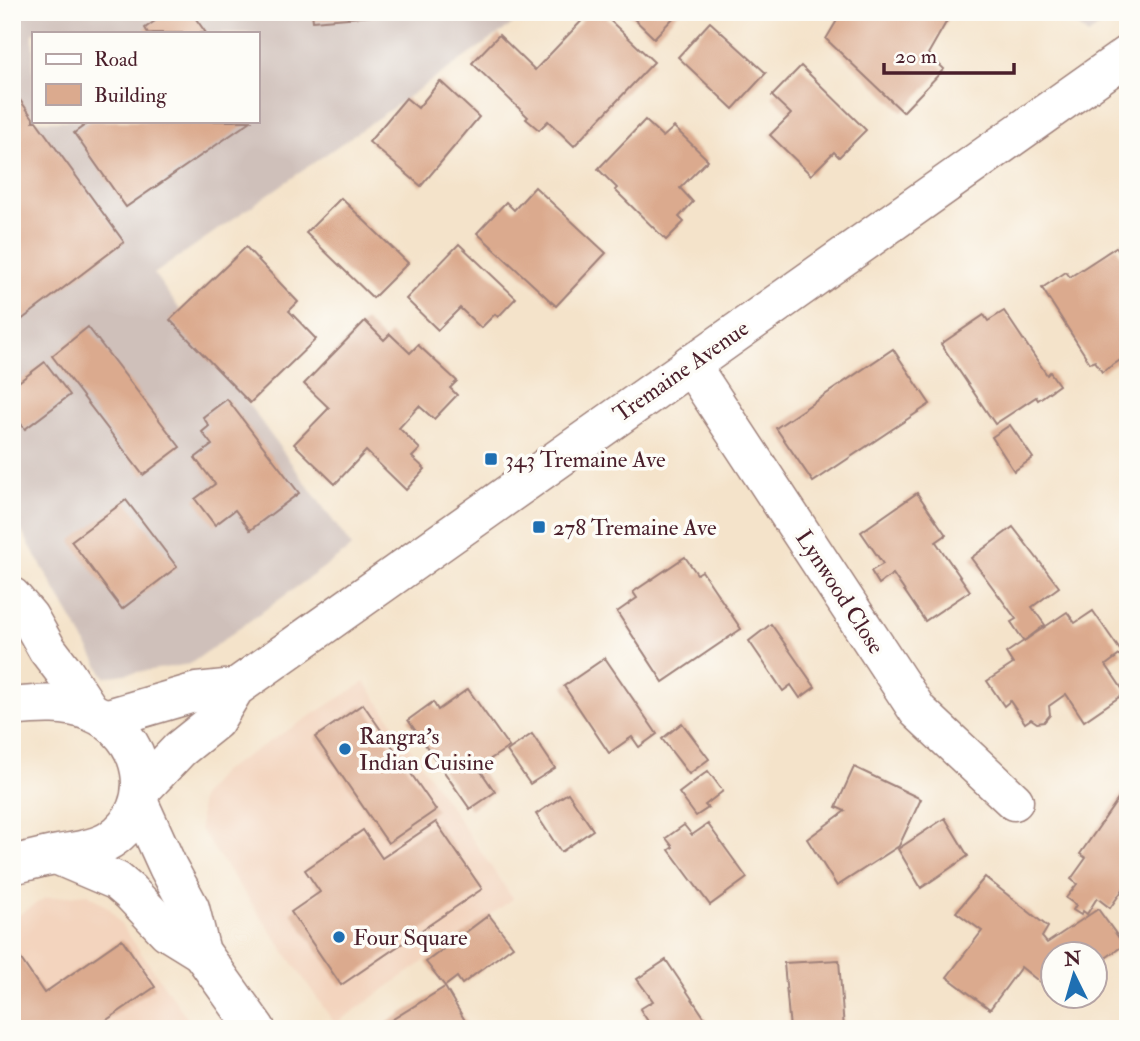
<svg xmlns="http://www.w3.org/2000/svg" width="1140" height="1041" font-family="'IM FELL Double Pica',serif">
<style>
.built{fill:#f3d4be}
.industrial{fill:#cfc0ba;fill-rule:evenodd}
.building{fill:#dbaa8e}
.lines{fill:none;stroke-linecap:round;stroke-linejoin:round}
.minor-casing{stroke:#9f817a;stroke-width:41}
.major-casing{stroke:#9f817a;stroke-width:41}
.minor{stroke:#fff;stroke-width:38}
.major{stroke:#fff;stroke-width:38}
.poi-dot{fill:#1f6fb2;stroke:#fdfcf7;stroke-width:2.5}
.labels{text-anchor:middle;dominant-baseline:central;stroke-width:7;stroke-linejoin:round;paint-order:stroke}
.street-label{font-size:23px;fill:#4a1f2b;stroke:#fdfcf7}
.poi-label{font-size:23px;fill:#4a1f2b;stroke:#fdfcf7;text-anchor:start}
</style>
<rect width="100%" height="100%" fill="#fdfcf7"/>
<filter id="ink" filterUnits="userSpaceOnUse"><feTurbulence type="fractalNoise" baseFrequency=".0143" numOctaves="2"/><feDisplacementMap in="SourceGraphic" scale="14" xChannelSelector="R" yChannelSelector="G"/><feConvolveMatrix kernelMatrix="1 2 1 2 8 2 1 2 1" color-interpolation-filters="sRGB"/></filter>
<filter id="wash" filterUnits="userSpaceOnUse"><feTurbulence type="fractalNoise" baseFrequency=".00686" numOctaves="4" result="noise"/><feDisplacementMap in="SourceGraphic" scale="28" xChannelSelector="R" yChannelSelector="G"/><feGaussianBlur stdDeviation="1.57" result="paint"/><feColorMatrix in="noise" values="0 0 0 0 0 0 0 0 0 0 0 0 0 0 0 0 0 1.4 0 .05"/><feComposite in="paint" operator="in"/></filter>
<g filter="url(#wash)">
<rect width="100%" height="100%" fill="#f4e3ca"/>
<!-- built -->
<g class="built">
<path d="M365,682l148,217 -178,125 -135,-195v-31l21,-26z"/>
<path d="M88,894l22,15 85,120h-183v-110l33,-21z"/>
</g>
<!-- industrial -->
<g class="industrial">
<path d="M12,12h518l-376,262 198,273 -162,117 -85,13 -93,-163zM33,33h224v88h-224z"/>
<path d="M1062,12h58l-32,23z"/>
</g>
<g id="blocks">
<!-- building -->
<g class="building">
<path d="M168,12h23l15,21h-58l-3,-5z"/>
<path d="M312,12h82v2l-81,7z"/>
<path d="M590,12h11l53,50 -80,84 -26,-25 -9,9 -13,-11 2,-2 -56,-54 27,-28 36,35z"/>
<path d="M627,12h52l-25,26z"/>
<path d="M842,12h110l-24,42 16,15 -41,43 -77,-73z"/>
<path d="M710,22l56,51 -33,36 -55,-52z"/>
<path d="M801,66l65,64 -27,27 -5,-5 -23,23 -41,-40 21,-21 -19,-18z"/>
<path d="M440,81l39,36 -58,69 -52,-44 37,-44 12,10z"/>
<path d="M12,89l21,29v3h3l88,121 -112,85z"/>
<path d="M645,120l18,17 11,-10 34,33 -28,28 13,14 -14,15 5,5 -18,18 -51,-50 2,-2 -19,-19z"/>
<path d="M91,121h160l-125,86 -52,-74z"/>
<path d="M535,187l71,66 -50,53 -79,-73 29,-31 8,8z"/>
<path d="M341,198l67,65 -35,35 -67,-65z"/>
<path d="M459,244l57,54 -18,19 -3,-3 -14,14 -21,-20 -22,22 -32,-31z"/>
<path d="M246,247l52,55 -9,9 27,28 -66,64 -80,-83z"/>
<path d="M1116,247l12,19v70l-6,3 6,10v6l-26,17 -7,-11 -5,2 -48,-75 24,-16 4,5z"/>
<path d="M1004,311l43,64 3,-3 9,13 -21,15 -2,-3 -41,27 -54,-80 43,-29 4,6z"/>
<path d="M365,321l19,19 6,-6 20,19 8,-8 39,36 -7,7 7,7 -23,24 -15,-13 -20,22 21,21 -8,8 13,12 -19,21 -40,-39 -31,33 -41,-40 35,-36 -25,-24z"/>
<path d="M88,327l92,120 -37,28 -91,-119z"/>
<path d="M893,349l37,55 -117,78 -37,-54z"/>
<path d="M45,362l25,33 -45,34 -13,-17v-25z"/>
<path d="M227,399l72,94 -49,37 -15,-20 -20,15 -20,-26 20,-15 -20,-26 17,-13 -10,-13 7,-6 -6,-9z"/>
<path d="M1010,425l23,33 -19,13 -22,-34z"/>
<path d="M917,493l29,42 -10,7 34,49 -45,30 -32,-47 -14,10 -8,-13 12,-7 -22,-32z"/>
<path d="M126,500l51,67 -55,42 -51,-68z"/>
<path d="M1013,527l46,60 -27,20 13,18 -21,16 -13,-19 5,-3 -45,-61z"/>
<path d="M685,557l12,17 5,-3 39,58 -78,53 -46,-70 20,-14 -4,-6z"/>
<path d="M1093,611l29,42 -16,12 19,28 -41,28 -18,-27 -17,12 1,9 -6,7 -7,1 -6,-4 -6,4 -15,-22 -6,5 -17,-25 26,-17 -7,-11 61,-41 8,11z"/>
<path d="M1128,616v17l-6,-3z"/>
<path d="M771,624l44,63 -15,11 -9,-13 -8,6 -34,-50z"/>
<path d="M605,658l52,76 -18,13 -7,-10 -23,16 -45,-67z"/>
<path d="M468,689l41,58 -31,20 17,25 -25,17 -62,-89 25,-18 5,8z"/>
<path d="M363,704l73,106 -48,33 -73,-106z"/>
<path d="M682,723l27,36 -20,15 -27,-35z"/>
<path d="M532,734l23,34 -25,16 -23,-33z"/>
<path d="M854,767l67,32 -22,47 -62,40 -30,-47 38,-28 -9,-4z"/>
<path d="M708,771l15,20 -18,14 3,3 -12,8 -17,-23z"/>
<path d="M1128,785v97l-18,26 -13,-10 -10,16 -4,-3 -2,4 -8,-5 3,-5 -10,-7 11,-14 -6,-5 15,-21 -6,-4z"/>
<path d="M568,793l25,37 -32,22 -25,-38z"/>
<path d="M945,818l23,38 -47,32 -23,-39z"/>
<path d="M436,822l46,67 -141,96 -50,-73 29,-20 -15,-22 58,-40 19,28z"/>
<path d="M708,824l39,54 -37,27 -41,-55 4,-3 -7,-9 18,-13 8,10z"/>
<path d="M985,877l63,50 -6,10 5,6 51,-34 26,36 -30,21v-12h-42v38l-31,-25 -31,42 -43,-32 35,-46 -26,-19z"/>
<path d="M489,915l24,31 -51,38 -5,-7 -12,9 -19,-24z"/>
<path d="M122,939l33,48 -57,39 3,3h-89v-83l32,47z"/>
<path d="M666,960l46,69h-59l-13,-20 13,-8 -16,-22z"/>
<path d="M839,960l5,69h-54l-6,-66z"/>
<path d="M445,987l25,42h-93z"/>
</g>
</g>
</g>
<g filter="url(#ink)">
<use href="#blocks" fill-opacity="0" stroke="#9f817a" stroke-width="2"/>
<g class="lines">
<!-- minor casing -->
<g class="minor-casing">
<g id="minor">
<path d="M690,364l228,347 96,90"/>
<path d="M12,597l17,20 18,32 16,21 27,41"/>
</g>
</g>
<!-- major casing -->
<g class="major-casing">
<g id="major">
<path d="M12,707c26,-3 55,-5 79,5 54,21 70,94 19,128 -14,9 -34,11 -51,14 -16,3 -31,7 -47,11"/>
<path d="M105,719l92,-27 38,-4"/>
<path d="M142,789l38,-40 35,-28 20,-33 893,-633"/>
<path d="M139,803l29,64 22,41 11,44 55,77"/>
<path d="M56,855l61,26 13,11 37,39 34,21"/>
</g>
</g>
<!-- minor -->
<use href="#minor" class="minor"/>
<!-- major -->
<use href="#major" class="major"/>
</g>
</g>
<!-- markers -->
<g class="poi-dot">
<rect x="484" y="452" width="14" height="14" rx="3.5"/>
<rect x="532" y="520" width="14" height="14" rx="3.5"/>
<circle cx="345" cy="749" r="7"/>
<circle cx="339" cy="937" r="7"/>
</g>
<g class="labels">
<!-- street labels -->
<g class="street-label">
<text transform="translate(681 371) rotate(-35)">Tremaine Avenue</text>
<text transform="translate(840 592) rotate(57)">Lynwood Close</text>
</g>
<!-- poi labels -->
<g class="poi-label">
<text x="505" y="459">343 Tremaine Ave</text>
<text x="553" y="527">278 Tremaine Ave</text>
<text x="359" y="736">Rangra's<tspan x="359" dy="26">Indian Cuisine</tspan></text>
<text x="353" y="937">Four Square</text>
</g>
</g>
<!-- margin -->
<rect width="1140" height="1041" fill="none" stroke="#fdfcf7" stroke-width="42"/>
<!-- legend -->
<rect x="32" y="32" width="228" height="91" fill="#fdfcf7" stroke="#b5a4a5" stroke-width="2"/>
<rect x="46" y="54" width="35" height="10" fill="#ffffff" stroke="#b5a4a5" stroke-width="2"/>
<text x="94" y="66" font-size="21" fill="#4a1f2b">Road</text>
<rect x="46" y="84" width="35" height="21" fill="#dbaa8e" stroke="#b5a4a5" stroke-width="2"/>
<text x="94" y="102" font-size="21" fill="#4a1f2b">Building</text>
<!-- north arrow -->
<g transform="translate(1074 975) rotate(355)"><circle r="33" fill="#fdfcf7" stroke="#b5a4a5" stroke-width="2"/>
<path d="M0-5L12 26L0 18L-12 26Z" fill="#1f6fb2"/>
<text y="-10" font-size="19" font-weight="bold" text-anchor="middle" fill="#4a1f2b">N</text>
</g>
<!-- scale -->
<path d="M884 63v10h130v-10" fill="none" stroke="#4a1f2b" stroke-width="3.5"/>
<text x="895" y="63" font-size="21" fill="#4a1f2b" stroke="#fdfcf7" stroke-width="5" paint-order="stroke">20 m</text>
</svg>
